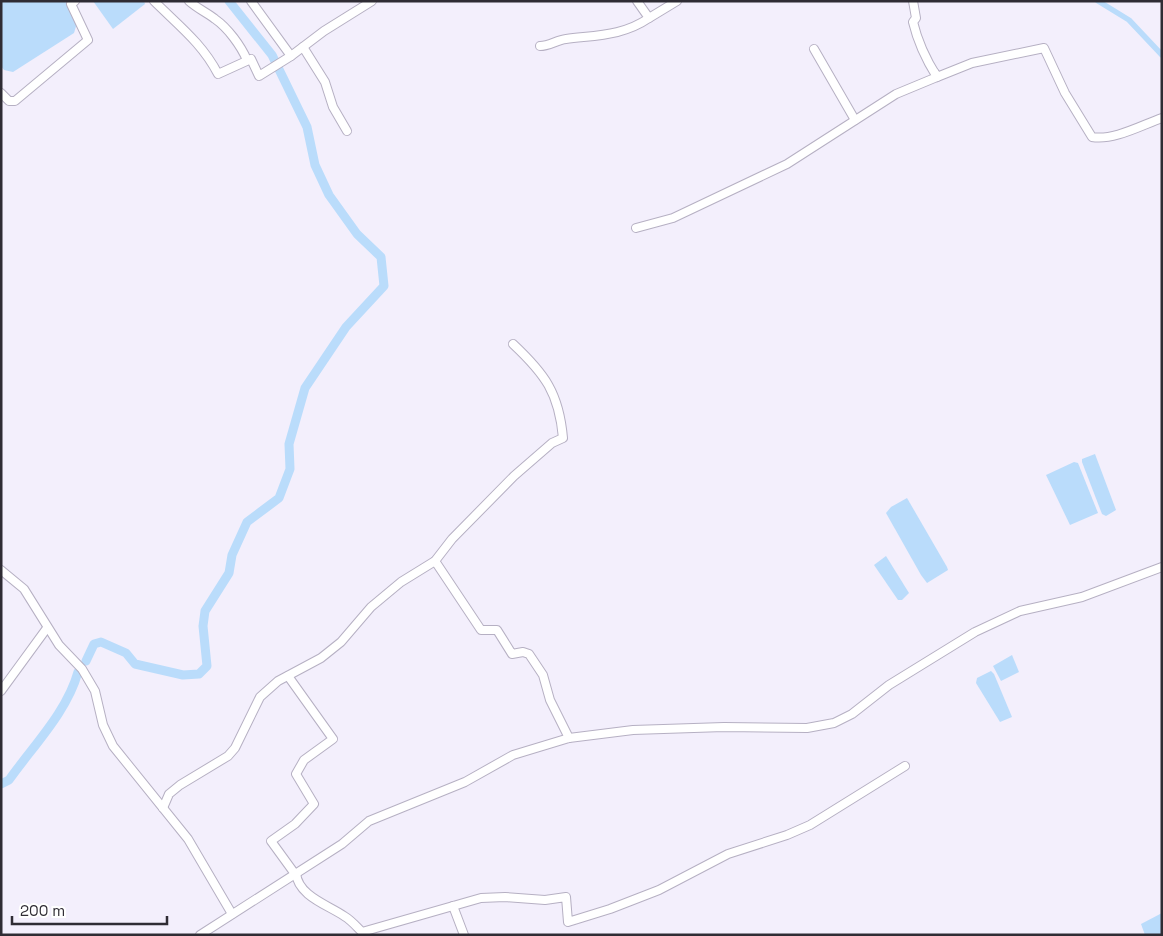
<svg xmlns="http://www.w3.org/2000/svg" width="1163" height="936" font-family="'Space Grotesk',sans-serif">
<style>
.water{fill:#badcfb}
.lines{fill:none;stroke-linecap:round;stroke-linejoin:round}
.canal{stroke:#badcfb;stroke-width:5.5}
.river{stroke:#badcfb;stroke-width:9}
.minor-casing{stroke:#b6b0c3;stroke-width:10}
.minor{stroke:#fff;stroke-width:8}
</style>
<rect width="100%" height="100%" fill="#f3effc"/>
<!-- water -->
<g class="water">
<path d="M1,1h64l12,22 -3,10 -61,39 -9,-2 -3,-4z"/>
<path d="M93,1h51l1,3 -32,25z"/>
<path d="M1095,454l21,56 -10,6 -4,-2 -20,-52v-3z"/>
<path d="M1074,462l4,1 20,50 -28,12 -24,-50z"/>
<path d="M907,498l40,69 1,3 -21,13 -6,-8 -35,-62 5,-6z"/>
<path d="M886,556l23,37 -7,7h-4l-24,-35z"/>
<path d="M1012,655l7,17 -18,9 -8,-15z"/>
<path d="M991,671l3,3 18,43 -12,5 -24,-39 1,-5z"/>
<path d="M1162,913v22h-17l-4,-11z"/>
</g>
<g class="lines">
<!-- canal -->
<path class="canal" d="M1098,1l31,19 33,35"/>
<!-- river -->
<g class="river">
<path d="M86,661l8,-17 7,-2 25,11 9,11 48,11 16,-1 8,-8 -4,-40 2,-15 24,-38 3,-18 15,-33 32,-24 11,-29 -1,-25 16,-56 41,-61 38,-41 -3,-29 -24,-23 -28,-39 -14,-30 -8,-38 -35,-72 -43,-54"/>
<path d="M1,784l8,-4c24,-34 58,-68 69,-108"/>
</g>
<!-- minor casing -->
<g class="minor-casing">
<g id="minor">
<path d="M154,1c24,24 48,42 64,73l33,-15 8,17 32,-20"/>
<path d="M189,1c9,8 17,11 26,18 13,9 26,27 32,41"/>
<path d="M251,1l40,55 33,-25 48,-30"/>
<path d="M649,18l28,-17"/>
<path d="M540,46c9,0 17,-6 26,-7 30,-4 57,-3 83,-21l-12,-17"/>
<path d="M303,47l22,35 8,25 14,24"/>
<path d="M814,49l41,71"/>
<path d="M935,73l2,4 35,-14 72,-15 21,45 27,44c21,4 50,-12 70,-19"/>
<path d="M1,93l8,8h6l73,-61 -17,-36 4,-3"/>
<path d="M636,228l37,-10 114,-54 109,-70 41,-17c-12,-19 -19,-34 -24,-55l3,-4 -3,-17"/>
<path d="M435,561l46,69h16l15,24 11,-2 6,2 14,21 7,25 19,38"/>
<path d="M1,570l23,19 35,56 23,24 13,22 8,34 10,21 75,93 44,75"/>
<path d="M288,676l45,63 -29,21 -8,14 18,30 -19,20 -24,17 24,33"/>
<path d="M1,691l46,-63"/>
<path d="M163,808l6,-14 11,-9 48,-29 7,-8 25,-51 18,-16 43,-23 20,-16 30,-35 30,-25 34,-21 17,-22 62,-63 38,-33 11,-5c-4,-45 -18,-64 -50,-94"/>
<path d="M296,873c2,23 32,32 48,43 7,4 13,11 18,16l119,-34 24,-1 40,3 21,-3 2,25 42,-13 49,-19 69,-36 59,-19 23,-10 95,-59"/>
<path d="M453,906l11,29"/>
<path d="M200,935l142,-91 27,-23 96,-39 48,-27 56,-17 64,-8 91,-3 83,1 27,-5 18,-9 37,-29 86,-53 45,-21 62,-14 80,-30"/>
</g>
</g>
<!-- minor -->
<use href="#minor" class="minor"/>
</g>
<!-- border -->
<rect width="1163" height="936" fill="none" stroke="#2f2c34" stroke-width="5"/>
<!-- scale -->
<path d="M12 916v8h155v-8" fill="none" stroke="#2f2c34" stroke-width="2.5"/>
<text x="20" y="916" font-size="15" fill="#2f2c34" stroke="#ffffff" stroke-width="4" paint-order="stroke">200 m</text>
</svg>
